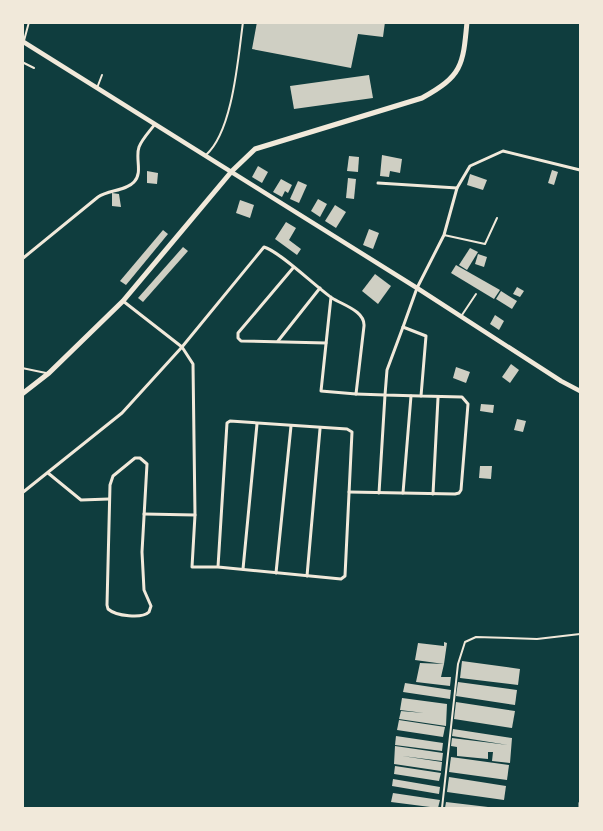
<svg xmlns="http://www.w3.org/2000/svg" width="603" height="831" font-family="'Work Sans',sans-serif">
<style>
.building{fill:#cfcfc3}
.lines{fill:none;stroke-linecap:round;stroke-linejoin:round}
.service{stroke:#f1e9da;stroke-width:2}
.minor{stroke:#f1e9da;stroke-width:3}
.secondary{stroke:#f1e9da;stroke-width:4.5}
.primary{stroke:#f1e9da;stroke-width:5}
</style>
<rect width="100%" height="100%" fill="#0f3d3e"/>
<!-- building -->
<g class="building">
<path d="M257,22h128l-2,15 -25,-3 -7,34 -99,-19z"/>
<path d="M369,75l4,23 -79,11 -4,-23z"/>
<path d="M382,155l20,4 -2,14 -10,-2 -1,6 -9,-1z"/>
<path d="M349,156l10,1 -1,15 -11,-1z"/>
<path d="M258,166l10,6 -6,11 -10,-6z"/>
<path d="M552,170l6,2 -4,13 -6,-2z"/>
<path d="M147,171l11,2 -1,11 -10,-1z"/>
<path d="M470,174l17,6 -4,10 -16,-5z"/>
<path d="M348,178l8,1 -2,20 -8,-1z"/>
<path d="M281,179l11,6 -4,8 -3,-2 -3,6 -9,-5z"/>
<path d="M298,181l9,4 -8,18 -9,-4z"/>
<path d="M112,193l7,1 2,13 -9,-1z"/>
<path d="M318,199l9,5 -7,13 -9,-6z"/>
<path d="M240,200l14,5 -4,13 -14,-5z"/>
<path d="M335,205l11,7 -10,16 -11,-7z"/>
<path d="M286,222l10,6 -7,12 12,9 -4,6 -22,-16z"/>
<path d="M369,229l10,4 -6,16 -10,-4z"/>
<path d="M163,230l5,4 -42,51 -6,-4z"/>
<path d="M183,247l5,4 -45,51 -5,-4z"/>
<path d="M470,248l8,4 -11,18 -8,-5z"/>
<path d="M478,254l9,3 -3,10 -9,-3z"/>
<path d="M456,265l44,25 -6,9 -43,-26z"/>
<path d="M375,274l16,12 -13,18 -16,-13z"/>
<path d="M517,287l7,4 -4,6 -7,-3z"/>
<path d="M501,291l16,10 -5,8 -16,-10z"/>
<path d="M495,315l9,6 -5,9 -9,-6z"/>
<path d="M511,364l8,6 -9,13 -8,-6z"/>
<path d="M456,367l14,5 -4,11 -13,-5z"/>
<path d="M481,404l13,1 -1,8 -13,-2z"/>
<path d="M517,419l9,2 -3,11 -9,-2z"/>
<path d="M480,466h12l-1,13 -12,-1z"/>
<path d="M444,642l3,1 -3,21 -3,13h10l-1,9 -34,-4 4,-19 24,1 -29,-4 3,-17 26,3z"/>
<path d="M462,661l58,8 -2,16 -58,-7z"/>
<path d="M458,682l59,8 -2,15 -59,-9z"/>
<path d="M405,683l46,7 -1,9 -47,-7z"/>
<path d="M402,698l45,6 -1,22 -47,-7 2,-8 23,2 -24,-3z"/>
<path d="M456,702l59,9 -3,17 -58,-9z"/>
<path d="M399,720l46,7 -2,10 -46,-7z"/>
<path d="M453,729l59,9 -2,25 -18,-2 1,-9h-5v7l-31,-3v-9l-6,-1 1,-8 56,7 -56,-9z"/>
<path d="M396,736l47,7 -1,8 -47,-6z"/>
<path d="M395,746l48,7 -1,8 -40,-5 40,6 -1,9 -47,-7z"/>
<path d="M451,757l58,8 -2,15 -58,-8z"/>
<path d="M395,766l46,7 -2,8 -45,-7z"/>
<path d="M449,777l57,9 -2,14 -57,-8z"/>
<path d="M393,779l47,8 -1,7 -47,-8z"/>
<path d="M393,793l47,7 -2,8 -47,-6z"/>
<path d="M446,802l42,5v1h-43z"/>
</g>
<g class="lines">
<!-- service -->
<g class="service">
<path d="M22,48l7,-26"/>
<path d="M22,62l12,6"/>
<path d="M97,88l5,-13"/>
<path d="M206,155c27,-24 32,-97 37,-133"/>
<path d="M444,235l41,9 12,-26"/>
<path d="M462,315l14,-21"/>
<path d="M22,368l24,5"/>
<path d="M442,808l16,-144 7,-22 11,-5 61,2 43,-5"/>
</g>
<!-- minor -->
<g class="minor">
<path d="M378,183l79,5"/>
<path d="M22,259l76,-62c10,-7 28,-6 36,-15 9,-9 1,-24 5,-35 3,-8 11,-16 16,-23"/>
<path d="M293,268l-55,65v5l3,3 85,2"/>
<path d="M123,301l59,46 11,17 2,151 -3,52h26l123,12 4,-3 7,-144 -5,-3 -117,-8 -3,2 -9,144"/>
<path d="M403,327l-16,43 -2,25 36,1"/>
<path d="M278,341l42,-53"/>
<path d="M356,394l29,1 -6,98"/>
<path d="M135,458h5l7,6 -5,88 2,38 7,16 -2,6c-7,7 -33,4 -41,-3l-1,-4 3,-120 3,-9z"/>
<path d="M48,473l33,27 28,-1"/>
<path d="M349,492l106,2 4,-1 2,-3 7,-86 -6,-7 -41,-1 5,-60 -23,-9 14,-39 27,-53 13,-47 13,-22 33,-15 77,19"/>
<path d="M22,493l100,-80 60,-66 82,-100c15,4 52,40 68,51 11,7 33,13 32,28l-8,68 -35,-3 10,-94"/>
<path d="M403,493l8,-97"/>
<path d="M433,494l5,-96"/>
<path d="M144,514l51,1"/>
<path d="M243,569l14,-145"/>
<path d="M276,573l15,-147"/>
<path d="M307,576l13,-147"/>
<path d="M580,808v-5"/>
</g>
<!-- secondary -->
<path class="secondary" d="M22,41l395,247 144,93 19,10"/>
<!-- primary -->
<path class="primary" d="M22,394l27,-21 74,-72 109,-130 23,-22 167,-51c40,-22 41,-32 45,-76"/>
</g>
<!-- border -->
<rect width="603" height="831" fill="none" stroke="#f1e9da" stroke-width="48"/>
</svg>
